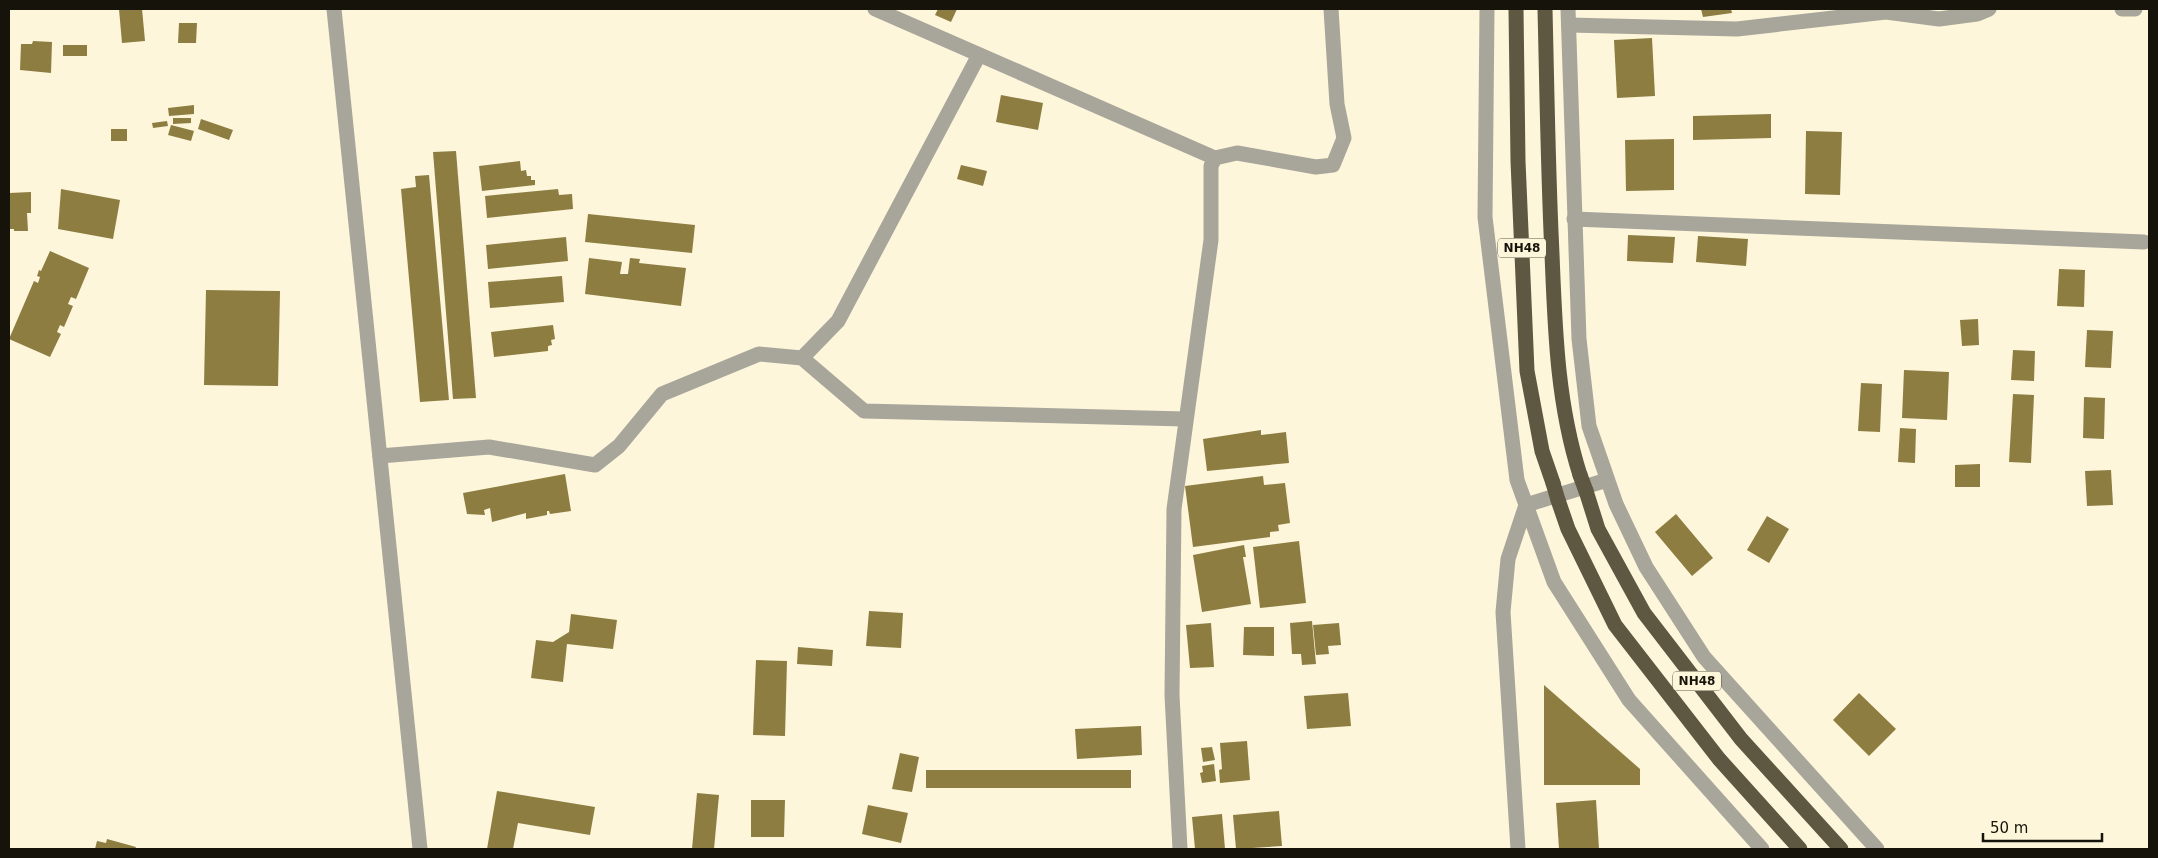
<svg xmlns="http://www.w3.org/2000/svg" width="2158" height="858" font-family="'DejaVu Sans',sans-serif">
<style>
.building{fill:#8d7d41}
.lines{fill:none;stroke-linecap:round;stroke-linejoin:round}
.minor{stroke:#a8a59a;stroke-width:15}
.tertiary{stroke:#a8a59a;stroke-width:15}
.trunk{stroke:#5e5843;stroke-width:15}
.trunk-bridge{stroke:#5e5843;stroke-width:15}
.labels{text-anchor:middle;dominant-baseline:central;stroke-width:5;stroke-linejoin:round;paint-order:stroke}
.shield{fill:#fdf6db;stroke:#5b5849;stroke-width:1}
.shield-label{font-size:12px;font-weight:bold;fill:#16140a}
</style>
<rect width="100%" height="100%" fill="#fdf6db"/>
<!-- building -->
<g class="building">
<path d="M119,9h23l3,32 -23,2z"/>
<path d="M938,9h19l-6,13 -16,-7z"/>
<path d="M1701,9h30l1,4 -29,4z"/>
<path d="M179,23h18l-1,20h-18z"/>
<path d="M1652,38l3,58 -38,2 -3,-58z"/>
<path d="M33,41l19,1 -1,31 -31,-3 1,-26h11z"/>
<rect x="63" y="45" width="24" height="11"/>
<path d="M1001,95l42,8 -5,27 -42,-8z"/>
<path d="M194,105v9l-25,2 -1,-8z"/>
<path d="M1771,114v24l-78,2v-24z"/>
<path d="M173,118h18v5l-18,1z"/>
<path d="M201,119l32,11 -4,10 -31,-11z"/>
<path d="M167,121l1,5 -15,2 -1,-5z"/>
<path d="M171,125l23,6 -3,10 -23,-6z"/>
<rect x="111" y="129" width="16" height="12"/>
<path d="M1806,131l36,1 -2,63 -35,-1z"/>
<path d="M1674,139v51l-48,1 -1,-51z"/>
<path d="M456,151l20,247 -23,1 -20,-247z"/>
<path d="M520,161l1,10 5,-1 1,6h4v4h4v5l-53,6 -3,-25z"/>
<path d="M961,165l26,6 -4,15 -26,-7z"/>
<path d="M429,175l20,225 -29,2 -19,-213 15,-2 -1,-11z"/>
<path d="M61,189l59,11 -7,39 -55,-10z"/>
<path d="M558,189l1,6 13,-1 1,15 -86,9 -2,-22z"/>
<path d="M31,192v21h-4l1,18h-14v-2h-5v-36z"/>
<path d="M588,214l107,11 -3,28 -107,-11z"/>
<path d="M1628,235l47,2 -2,26 -46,-2z"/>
<path d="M1698,236l50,3 -2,27 -50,-4z"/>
<path d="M566,237l2,24 -80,8 -2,-24z"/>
<path d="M50,251l39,17 -13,31 -5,-2 -3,7 5,2 -9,21 -4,-2 -3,7 4,2 -11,23 -41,-18 25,-58 4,2 2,-6 -3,-1 2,-6 2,1z"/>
<path d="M589,258l33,4 -2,12h8l2,-16 10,1 -1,4 47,5 -5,38 -96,-12z"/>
<path d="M2059,269l26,1 -1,37 -27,-1z"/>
<path d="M562,276l2,26 -74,6 -2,-26z"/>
<path d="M206,290l74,1 -2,95 -74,-1z"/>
<path d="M1978,319l1,26 -17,1 -2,-26z"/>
<path d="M553,325l2,14 -4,1 1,5 -4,1v5l-54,6 -3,-25z"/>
<path d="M2087,330l26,1 -2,37 -26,-1z"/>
<path d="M2013,350l22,1 -1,30 -23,-1z"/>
<path d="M1904,370l45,2 -2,48 -45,-2z"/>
<path d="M1861,383l21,1 -2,48 -22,-1z"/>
<path d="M2013,394l21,1 -3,68 -22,-1z"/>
<path d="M2084,397l21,1 -1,41 -21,-1z"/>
<path d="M1900,428l16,1 -1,34 -17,-1z"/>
<path d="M1261,430v5l25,-3 3,31 -82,8 -4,-32z"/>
<path d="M1980,464v23h-25v-22z"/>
<path d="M2111,470l2,35 -26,1 -2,-35z"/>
<path d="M565,474l6,37 -21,3 -1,-3h-2v4l-21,4v-6l-34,9 -2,-14 -6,2 1,5 -18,-1 -4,-21z"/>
<path d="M1263,476l1,9 21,-2 5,40 -12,2 1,6 -9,1v5l-77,10 -8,-61z"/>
<path d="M1676,514l37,44 -21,18 -37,-44z"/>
<path d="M1767,516l22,13 -20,34 -22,-13z"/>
<path d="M1299,541l7,62 -46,5 -7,-61z"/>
<path d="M1244,545l2,12h-3l8,47 -49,8 -9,-57z"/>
<path d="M869,611l34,2 -2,35 -35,-2z"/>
<path d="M571,614l46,6 -4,29 -46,-5 -4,38 -32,-4 5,-38 17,2 16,-10z"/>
<path d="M1312,621l4,43 -14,1 -1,-11h-9l-2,-31z"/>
<path d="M1211,623l3,44 -24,1 -4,-43z"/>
<path d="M1339,623l2,22 -13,1 1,8 -13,1 -3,-30z"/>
<path d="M1244,627h30v29l-31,-1z"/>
<path d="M798,647l35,3 -1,16 -35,-2z"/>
<path d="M756,660l31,1 -2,75 -32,-1z"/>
<path d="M1544,685l96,84v16h-96z"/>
<path d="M1348,693l3,33 -44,3 -3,-33z"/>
<path d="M1859,693l37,36 -27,27 -36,-36z"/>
<path d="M1141,726l1,29 -65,4 -2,-30z"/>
<path d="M1247,741l3,39 -30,3 -1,-13 3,-1 -2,-26z"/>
<path d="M1212,747l3,13 -12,2 -2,-14z"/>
<path d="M900,753l19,4 -7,35 -20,-3z"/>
<path d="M1214,764l2,17 -14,2 -2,-10 3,-1 -1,-6z"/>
<rect x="926" y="770" width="205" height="18"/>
<path d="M497,791l98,16 -5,28 -72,-12 -5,26h-26z"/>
<path d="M697,793l22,2 -5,54h-22z"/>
<path d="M751,800h34l-1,37h-33z"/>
<path d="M1596,800l3,49h-40l-3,-46z"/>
<path d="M868,805l40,8 -7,30 -39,-9z"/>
<path d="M1279,811l3,35 -46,3 -3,-34z"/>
<path d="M1222,814l3,35h-30l-3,-32z"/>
<path d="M107,839l29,8 -1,2h-40l2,-8 9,2z"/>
</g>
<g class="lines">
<!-- minor -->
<g class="minor">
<path d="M875,9l340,149"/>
<path d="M2122,9h13"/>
<path d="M1569,25l168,4 149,-17 53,7 38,-5 12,-5"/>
<path d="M1574,219l570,23"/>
<path d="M802,358l36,-37 141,-266"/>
<path d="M380,456l109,-9 106,18 24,-19 43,-52 97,-40 43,4 62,53 321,8"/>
<path d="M1180,849l-8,-154 2,-186 37,-269v-74l4,-8 22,-5 79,14 17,-2 11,-27 -7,-34 -6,-95"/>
<path d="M1518,849l-15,-237 5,-53 18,-54 81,-25"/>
</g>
<!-- tertiary -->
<g class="tertiary">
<path d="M334,9l86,840"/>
<path d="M1487,9l-2,208 32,263 37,102 75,118 133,149"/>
<path d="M1568,9l11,330 10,87 27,78 30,63 58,90 173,192"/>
</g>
<!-- trunk -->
<g class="trunk">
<path d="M1516,9l2,152 9,210 15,80 11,32"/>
<path d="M1545,9c2,82 3,164 7,245 3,75 5,149 28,221"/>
<path d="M1586,491l12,38 46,84 97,126 100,110"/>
<path d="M1558,500l10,29 47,96 104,134 81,90"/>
</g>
<!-- trunk-bridge -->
<g class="trunk-bridge">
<path d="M1580,475l6,16"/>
<path d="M1553,483l5,17"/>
</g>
</g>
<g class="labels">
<!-- shield labels -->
<g class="shield">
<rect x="1498" y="238.5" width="48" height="19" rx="4"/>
<rect x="1673" y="671.5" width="48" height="19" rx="4"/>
</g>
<g class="shield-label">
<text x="1522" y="248">NH48</text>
<text x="1697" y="681">NH48</text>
</g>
</g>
<!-- border -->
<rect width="2158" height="858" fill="none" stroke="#16140a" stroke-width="20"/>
<!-- scale -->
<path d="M1983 833v8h119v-8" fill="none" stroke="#16140a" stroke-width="2.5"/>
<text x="1990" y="833" font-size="15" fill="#16140a" stroke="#fdf6db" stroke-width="4" paint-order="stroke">50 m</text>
</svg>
